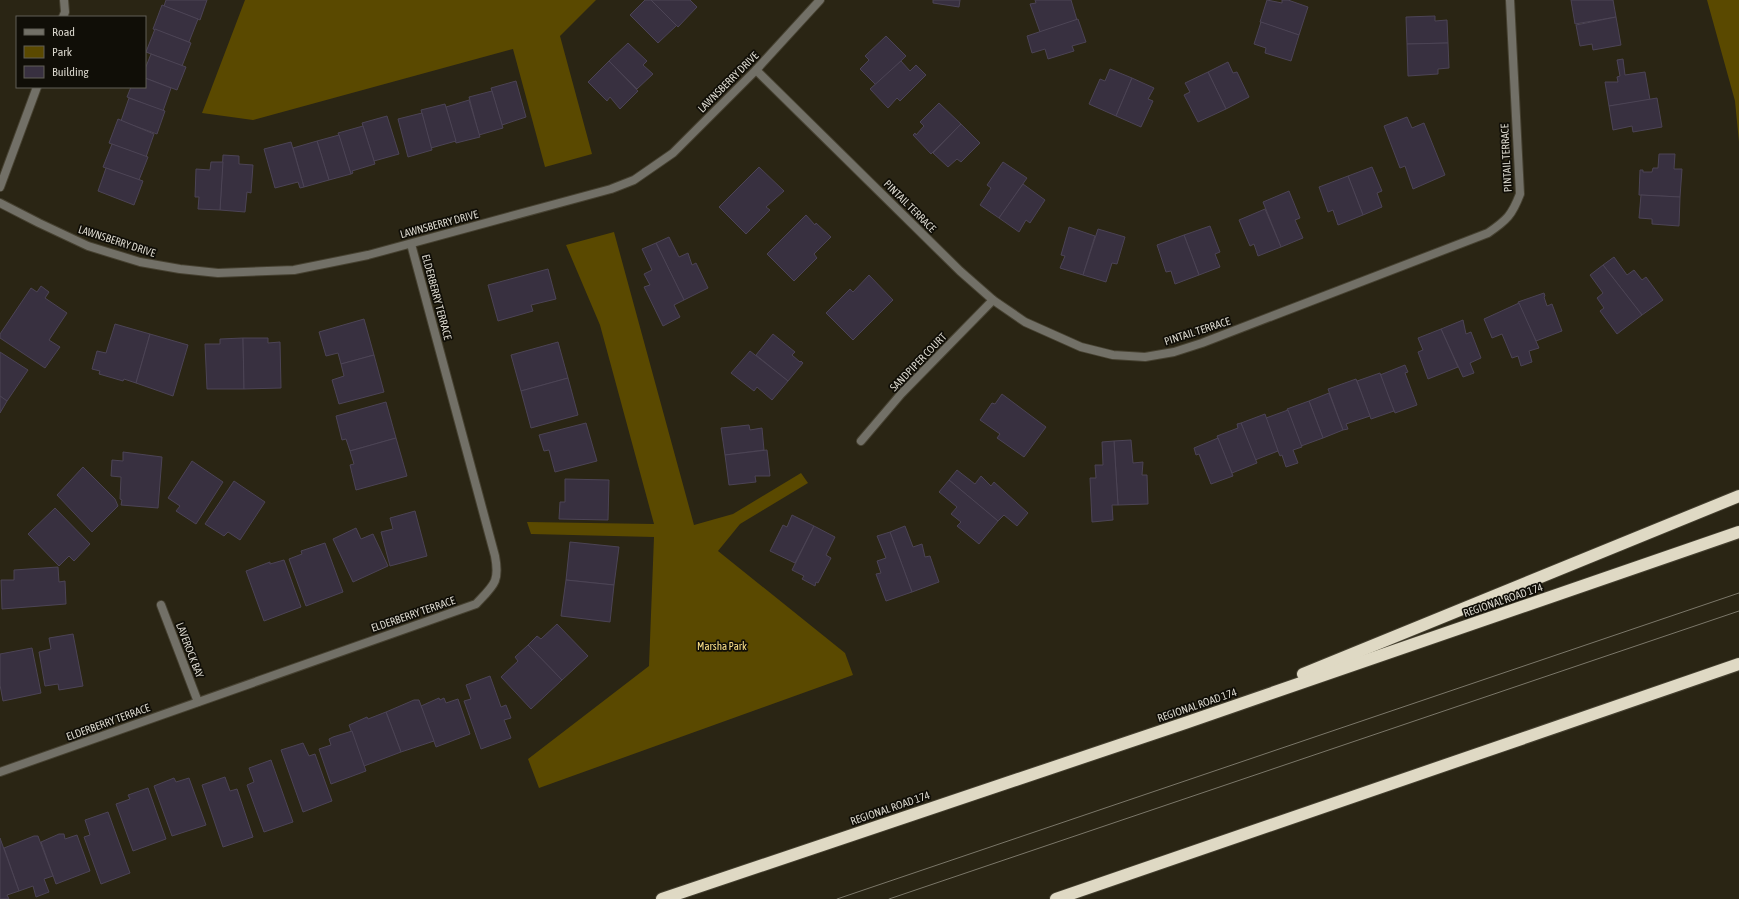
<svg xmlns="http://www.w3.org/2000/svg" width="1739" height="899" font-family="'Asap Condensed',sans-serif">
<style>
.green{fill:#5a4900}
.building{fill:#383040;stroke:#4c4455}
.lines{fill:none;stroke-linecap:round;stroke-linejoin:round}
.minor-casing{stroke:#464131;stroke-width:10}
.motorway-casing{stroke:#464131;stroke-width:14}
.minor{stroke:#727067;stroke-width:8}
.motorway{stroke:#dfd9c4;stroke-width:12}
.tram{stroke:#7b7769;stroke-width:1}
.labels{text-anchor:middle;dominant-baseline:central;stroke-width:3.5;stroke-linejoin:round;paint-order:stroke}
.street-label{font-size:11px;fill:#d9d6cc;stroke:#100e07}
.park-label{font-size:11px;fill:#fadf88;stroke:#100e07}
</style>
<rect width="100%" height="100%" fill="#2a2514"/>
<!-- green -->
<g class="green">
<path d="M245,0h351l-36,36 32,118 -47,13 -32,-118 -260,71 -51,-7z"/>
<path d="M1707,0h32v142l-4,-41z"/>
<path d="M614,232l80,293 39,-11 68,-41 7,10 -68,41 -22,27 127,102 8,22 -314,113 -11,-29 121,-93 5,-129 -123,-3 -4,-12 127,2 -54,-199 -34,-80z"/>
</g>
<!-- building -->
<g class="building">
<path d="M166,0h41l-7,20 -36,-14z"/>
<path d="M645,0h6l26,25 -19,18 -28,-28z"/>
<path d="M651,0h39l7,7 -19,20z"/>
<path d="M933,0h27l-1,7 -26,-4z"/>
<path d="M1035,0h36l6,20 -37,12 -10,-28 6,-1z"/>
<path d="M1267,0l15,3v-3h6l20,7 -9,28 -39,-13z"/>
<path d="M1571,0h42l3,17 -41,7z"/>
<path d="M162,5l36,14 -9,23 -36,-13z"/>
<path d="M1435,16v5l12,-1 1,23 -41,1 -1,-27z"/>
<path d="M1616,17l5,28 -28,5 -1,-6 -12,2 -4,-21z"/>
<path d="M1078,19l8,23 -14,4 2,5 -26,8 -3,-10 -13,4 -5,-17z"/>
<path d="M1261,22l38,13 -8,26 -26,-8 1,-5 -12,-4z"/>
<path d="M155,29l36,14 -9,23 -36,-14z"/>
<path d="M886,36l20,20 -30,29 -16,-16 9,-9 -4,-4z"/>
<path d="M628,43l19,18 -4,4 10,9 -16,15 -28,-28z"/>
<path d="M1448,43l1,25 -11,1v5l-30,2 -1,-32z"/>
<path d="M151,54l35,13 -9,23 -32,-12v-9z"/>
<path d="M1623,59l2,16 20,-3 5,28 -41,6 -4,-24h13l-1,-5 3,-1 -3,-16z"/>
<path d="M609,61l29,30 -18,18 -10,-12 -3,4 -19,-19z"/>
<path d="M901,61l9,10 6,-6 10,10 -26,26 -3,-3 -9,10 -18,-19z"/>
<path d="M1228,62l5,11 4,-1 12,25 -23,12 -18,-37z"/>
<path d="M1110,69l22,9 -16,38 -27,-12 11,-25 5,2z"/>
<path d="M1208,72l18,37 -28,13 -14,-27 6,-3 -5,-9z"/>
<path d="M145,78l26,10 -8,23 -36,-14 4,-10h14z"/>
<path d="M1132,78l22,10 -6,11 5,2 -12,26 -25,-11z"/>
<path d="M516,81l10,36 -24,8 -11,-37z"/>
<path d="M492,91l11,37 -24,7 -10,-38z"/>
<path d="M129,98l36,13 -8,23 -36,-13z"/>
<path d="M1657,98l5,29 -29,5 -1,-6 -19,4 -4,-24z"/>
<path d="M469,100l11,37 -24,6 -10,-36z"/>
<path d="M939,103l22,21 -30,30 -18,-19 2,-2 1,2 8,-9 -4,-4z"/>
<path d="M445,104l11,37 -25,7 -10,-38z"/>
<path d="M422,113l10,37 -24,7 -10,-38z"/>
<path d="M387,116l12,38 -25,7 -12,-38z"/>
<path d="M1407,117l5,11 12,-5 21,52 -32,14 -8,-23 -5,2 -16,-42z"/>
<path d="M118,119l36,15 -8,23 -37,-14z"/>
<path d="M961,124l19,19 -19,19 -4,-3 -9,8 -15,-14z"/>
<path d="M363,126l12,38 -23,7 1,2 -2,1 -13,-41z"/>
<path d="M339,135l12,39 -22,6 -12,-39z"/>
<path d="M317,141l12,39 -25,7 -11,-39z"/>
<path d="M291,142l13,45 -4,1 -2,-6 -23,6 -11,-39z"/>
<path d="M112,144l36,13 -9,23 -36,-13z"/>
<path d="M1659,154h16l-1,15h8l-2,28 -41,-2 1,-25h3v2h9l1,-4h5z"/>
<path d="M223,155l16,1v8l14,1 -2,28 -4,-1 -2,20 -25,-2z"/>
<path d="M211,162h12l-3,48 -22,-1 1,-12h-4l1,-28 14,1z"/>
<path d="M1003,162l24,16 -28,40 -19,-13 11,-17 -4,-3z"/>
<path d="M759,167l25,24 -18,16 4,3 -24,24 -27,-27z"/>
<path d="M1372,167l10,24 -5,2 5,14 -19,8 -15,-39z"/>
<path d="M106,168l37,13 -9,24 -36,-14z"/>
<path d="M1348,176l15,39 -25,10 -5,-15 -5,2 -9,-25z"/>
<path d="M1023,184l22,16 -15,23 -4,-3 -7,12 -20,-14z"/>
<path d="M1289,191l11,27 -5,2 8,18 -22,9 -18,-45z"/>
<path d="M1641,195l39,2 -1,29 -27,-2v-5l-13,-1z"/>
<path d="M1265,209l16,38 -23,9 -4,-12 -4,2 -11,-26z"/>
<path d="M806,215l9,10 1,-2 15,14 -17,17 3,4 -23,23 -27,-27z"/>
<path d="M1210,226l10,26 -5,2 5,13 -21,8 -15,-40z"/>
<path d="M1069,227l26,9 -12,39 -23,-7 5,-12 -4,-1z"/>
<path d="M1098,229l27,8 -8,27 -5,-1 -6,19 -23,-7z"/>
<path d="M1184,235l15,40 -24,9 -4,-13 -5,1 -9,-27z"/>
<path d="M669,237l10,20 9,-4 4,12 4,-2 12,25 -24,12 -28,-57z"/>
<path d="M656,243l28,57 -10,5 6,12 -17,9 -19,-39 6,-2 -6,-11 8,-4 -10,-21z"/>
<path d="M1614,257l13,18 7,-5 8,10 4,-3 17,23 -21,15 -39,-50z"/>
<path d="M1603,265l39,50 -25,19 -17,-23 4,-3 -7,-10 6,-5 -13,-18z"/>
<path d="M548,269l8,30 -25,6 2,6 -35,10 -10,-36z"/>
<path d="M869,275l24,25 -40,40 -27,-27 24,-24 3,3z"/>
<path d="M41,286l8,6 -4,6 22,15 -18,27 11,7 -15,21 -45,-30v-4l31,-46 6,4z"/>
<path d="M1544,293l1,3 -1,1 3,9 5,-2 10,27 -26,10 -18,-39z"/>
<path d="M1519,303l20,45 -10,3 3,11 -11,4 -3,-10 -6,2 -10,-24 -10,4 -8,-19z"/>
<path d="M364,319l10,36 -33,9 -3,-11 -12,3 -7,-24z"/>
<path d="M1463,320l3,14 5,-2 10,26 -11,5 4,10 -11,4 -22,-48z"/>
<path d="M115,324l35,10 -14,49 -12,-4 -1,2 -24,-7 1,-3 -8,-2 5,-18 9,2z"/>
<path d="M1441,329l17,38 -30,12 -10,-27 5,-2 -5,-12z"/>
<path d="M150,334l38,11 -15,51 -37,-13z"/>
<path d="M773,334l22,18 -3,3 8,7 1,-1 2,2 -15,18 -32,-26z"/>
<path d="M243,338l1,51h-37l-2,-45h15v-5z"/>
<path d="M243,338h25v5l12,-1 1,46 -37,1z"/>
<path d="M558,342l10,36 -47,13 -10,-36z"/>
<path d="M750,351l38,30 -16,19 -15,-13 -3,4 -23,-18z"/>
<path d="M0,352l28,18 -21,31 -7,-5z"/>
<path d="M374,355l10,37 -45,12 -7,-24 12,-4 -3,-12z"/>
<path d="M1405,365l3,7 -3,1 12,32 -22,8 -15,-38z"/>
<path d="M1380,373l14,38 -23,8 -14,-38z"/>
<path d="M568,378l10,37 -47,13 -10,-37z"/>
<path d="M1356,379l14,37 -24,8 2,5 -5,1 -15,-41z"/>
<path d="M1329,393l14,37 -20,8 -14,-37z"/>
<path d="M1002,394l44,33 -22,30 -27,-19 3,-4 -20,-14 12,-17 3,1z"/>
<path d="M0,396l7,5 -7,12z"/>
<path d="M1309,401l14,37 -22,8 -14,-37z"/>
<path d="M386,402l10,36 -46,13 -4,-12 -4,1 -6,-24z"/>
<path d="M1288,410l14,37 -9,3 5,13 -12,4 -4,-12 -2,1 -2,-5 -12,-33z"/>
<path d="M1265,414l13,37 -23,9 -14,-37z"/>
<path d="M586,423l11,38 -42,11 -6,-22 -5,1 -5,-16z"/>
<path d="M1241,423l16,40 -25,10 -15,-37 21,-8 -1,-4z"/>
<path d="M749,425l1,5 12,-2 2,22 -39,5 -4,-27z"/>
<path d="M396,438l11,38 -51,14 -6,-25 4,-1 -4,-13z"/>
<path d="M1218,438l15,38 -22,8 -12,-30 -3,1 -2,-7z"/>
<path d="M1131,440l2,23 10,-1 -1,13h5l1,29 -30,1 -4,-64z"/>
<path d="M1114,441l4,64h-6l1,15 -21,2 -2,-44h6l-1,-13h8l-1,-23z"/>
<path d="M767,450l3,26h-15l1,6 -27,3 -4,-30z"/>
<path d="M123,452l39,5 -4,51 -37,-3 1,-5 -2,-1 1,-22 -10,-1 1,-16 11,1z"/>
<path d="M192,461l31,21 -27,42 -20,-13 4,-5 -12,-8z"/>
<path d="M83,467l32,32 3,7 -26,26 -35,-37z"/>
<path d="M957,470l18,14 6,-8 10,10 3,-4 34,31 -11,13 -13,-11 -6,6 -49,-41z"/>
<path d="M565,479l44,1 -1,40 -49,-1 1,-17h5z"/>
<path d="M949,480l49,41 -19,23 -22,-18 4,-4 -10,-8 6,-7 -18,-15z"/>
<path d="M234,481l31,21 -25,38 -12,-8 -4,4 -19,-12z"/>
<path d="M55,508l35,36 -16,17 -5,-5 -10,10 -31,-32z"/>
<path d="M415,511l12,45 -37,10 -9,-34 12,-3 -3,-11z"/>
<path d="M792,515l22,11 -19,37 -25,-12 13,-26 4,2z"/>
<path d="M814,526l21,11 -9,18 5,3 -13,25 -2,-1 -1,4 -13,-7 2,-3 -12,-6z"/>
<path d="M905,526l8,21 9,-3 3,13 5,-1 9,26 -27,10 -22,-60z"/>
<path d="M356,528l5,11 12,-5 15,32 -35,16 -20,-43z"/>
<path d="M890,532l22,60 -26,9 -10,-27 5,-1 -4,-12 9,-3 -9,-22z"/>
<path d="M570,542l49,5 -5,38 -48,-5z"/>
<path d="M325,543l18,49 -37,14 -17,-47 13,-5 -1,-3z"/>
<path d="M284,560l17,47 -37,14 -18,-50 24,-9v2z"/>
<path d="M58,567l1,15 6,-1 1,23 -64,5 -1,-29h13v-10z"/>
<path d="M566,580l48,5 -4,37 -49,-6z"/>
<path d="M557,624l31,32 -26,24 -34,-35 9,-9 4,3z"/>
<path d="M73,634l10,52 -24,4 -1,-6 -13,2 -6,-34 12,-3 -2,-11z"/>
<path d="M528,645l34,35 -31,29 -30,-32 17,-16 -3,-4z"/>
<path d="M32,648l9,45 -38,8 -3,-16v-31z"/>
<path d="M490,676l11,31 5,-2 5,13 -7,2 7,18 -30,11 -17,-48 7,-2 -5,-14z"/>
<path d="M439,698l1,2 4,-2 2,5 12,-4 12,35 -34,13 -15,-41z"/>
<path d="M414,700h5l15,41 -33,11 -15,-40z"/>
<path d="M386,712l15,40 -37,14 -15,-41 18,-8 1,2z"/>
<path d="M352,731l14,40 -35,13 -12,-35 12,-4 -2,-6 4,-2z"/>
<path d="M303,743l6,13 6,-2 17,47 -29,11 -22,-62z"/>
<path d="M271,760l22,62 -29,10 -17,-47 7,-3 -5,-14z"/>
<path d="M225,777l5,14 7,-2 16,48 -30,10 -21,-62z"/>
<path d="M174,778l2,4 13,-4 17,47 -34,11 -18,-50z"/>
<path d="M148,788l18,51 -33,12 -17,-47 14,-5 -2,-4z"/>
<path d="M108,812l22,61 -29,11 -17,-47 6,-2 -5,-15z"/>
<path d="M59,834h5l1,5 12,-4 13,36 -34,13 -15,-42z"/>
<path d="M34,836h4l15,40 -9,3 5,13 -13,5 -3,-11 -14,5 -15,-43z"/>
<path d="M0,838l19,53 -12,4 2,4h-9z"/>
</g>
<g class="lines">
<!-- minor casing -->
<g class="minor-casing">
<g id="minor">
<path d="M63,17l2,-5 -1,-12"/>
<path d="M756,70l204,201 33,29 32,22 56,25 32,8 32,2 29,-5 28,-9 286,-110c19,-13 24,-18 32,-39l-10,-194"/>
<path d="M0,187l37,-100"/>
<path d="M0,203l39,20 49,23 52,16 40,7 38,4 76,-3 74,-15 243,-66 23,-9 39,-27 83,-83 64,-70"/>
<path d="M861,441l40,-47 92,-94"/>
<path d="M161,605l37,97"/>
<path d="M0,772l476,-168c18,-19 24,-22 19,-48l-84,-312"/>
</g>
</g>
<!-- motorway casing -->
<g class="motorway-casing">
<g id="motorway">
<path d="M1303,674l436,-178"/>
<path d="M662,899l523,-176 554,-191"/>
<path d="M1056,899l683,-235"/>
</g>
</g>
<!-- minor -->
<use href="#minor" class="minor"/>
<!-- motorway -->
<use href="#motorway" class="motorway"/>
<!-- tram -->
<g class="tram">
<path d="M837,899l902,-306"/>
<path d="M889,899l850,-288"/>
</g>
</g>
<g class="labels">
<!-- street labels -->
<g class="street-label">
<text transform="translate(728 82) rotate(-45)">LAWNSBERRY DRIVE</text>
<text transform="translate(1506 158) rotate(-93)">PINTAIL TERRACE</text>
<text transform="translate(910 206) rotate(45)">PINTAIL TERRACE</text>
<text transform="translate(439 224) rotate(-15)">LAWNSBERRY DRIVE</text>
<text transform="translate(117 241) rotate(18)">LAWNSBERRY DRIVE</text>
<text transform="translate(437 297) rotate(75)">ELDERBERRY TERRACE</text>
<text transform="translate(1197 331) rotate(-18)">PINTAIL TERRACE</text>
<text transform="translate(918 362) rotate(-46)">SANDPIPER COURT</text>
<text transform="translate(1503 600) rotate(-19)">REGIONAL ROAD 174</text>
<text transform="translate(413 614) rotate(-19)">ELDERBERRY TERRACE</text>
<text transform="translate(190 650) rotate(69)">LAVEROCK BAY</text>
<text transform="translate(1197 705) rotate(-19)">REGIONAL ROAD 174</text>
<text transform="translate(108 722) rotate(-20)">ELDERBERRY TERRACE</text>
<text transform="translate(890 808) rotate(-19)">REGIONAL ROAD 174</text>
</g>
<!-- park labels -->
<g class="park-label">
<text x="722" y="646">Marsha Park</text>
</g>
</g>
<!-- legend -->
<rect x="16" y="16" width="130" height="72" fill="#100e07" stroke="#605e56"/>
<rect x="24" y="29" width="20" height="6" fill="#727067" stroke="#605e56"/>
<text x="52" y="36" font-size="12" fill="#d9d6cc">Road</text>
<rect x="24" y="46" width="20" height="12" fill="#5a4900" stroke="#605e56"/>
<text x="52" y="56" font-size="12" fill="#d9d6cc">Park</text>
<rect x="24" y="66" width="20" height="12" fill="#383040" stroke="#605e56"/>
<text x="52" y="76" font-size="12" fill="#d9d6cc">Building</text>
</svg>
